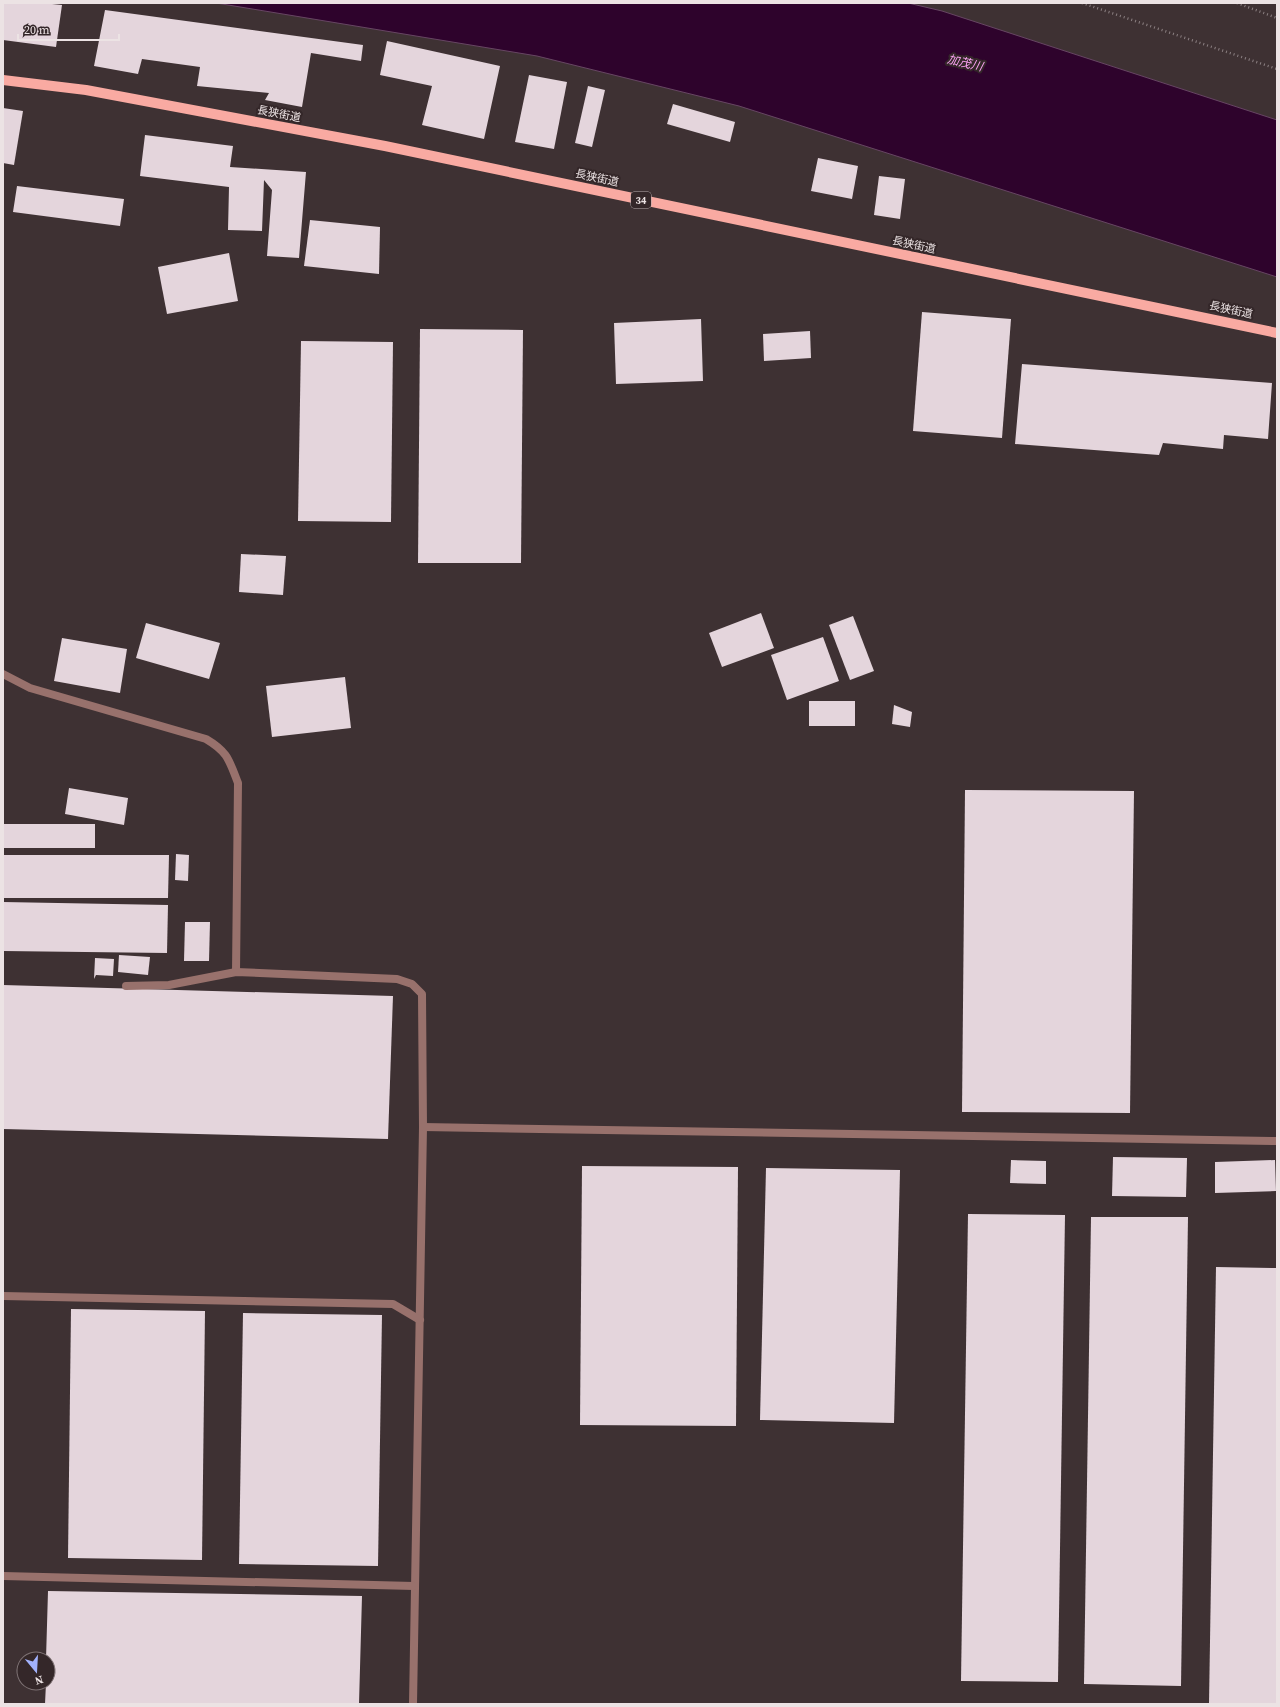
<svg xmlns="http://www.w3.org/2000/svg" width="1280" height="1707" font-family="'Source Serif 4','Noto Sans JP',serif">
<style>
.water{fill:#2e032c;stroke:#674663}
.building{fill:#e4d5dc}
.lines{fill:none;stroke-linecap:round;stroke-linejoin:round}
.path{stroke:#8c8183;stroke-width:2.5;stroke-dasharray:1 3;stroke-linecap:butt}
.street{stroke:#98716c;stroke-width:8}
.primary{stroke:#f9aaa2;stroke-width:10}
.labels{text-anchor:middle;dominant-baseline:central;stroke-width:4;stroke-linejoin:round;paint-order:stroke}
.shield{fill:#342729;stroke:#b5abac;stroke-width:1}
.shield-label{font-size:10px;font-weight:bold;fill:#ece3e4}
.street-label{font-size:11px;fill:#ece3e4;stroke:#342729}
.water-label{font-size:12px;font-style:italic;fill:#f8a1f0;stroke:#342729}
</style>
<rect width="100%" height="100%" fill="#3e3133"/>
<!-- water -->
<path class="water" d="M216,3h692l34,8 335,109v157l-538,-171 -202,-50z"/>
<!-- building -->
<g class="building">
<path d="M3,3h39l20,2 -6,42 -53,-7z"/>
<path d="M105,10l258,35 -2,16 -50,-8 -9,54 -37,-7 4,-7 -72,-7 3,-19 -58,-8 -4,15 -44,-8z"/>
<path d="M387,41l113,25 -16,73 -62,-14 10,-39 -52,-11z"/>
<path d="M529,75l38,7 -13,67 -39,-7z"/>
<path d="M588,86l17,4 -13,57 -17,-4z"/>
<path d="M673,104l62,18 -5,20 -63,-18z"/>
<path d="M3,108l20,3 -9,54 -11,-2z"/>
<path d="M145,135l88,11 -3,21 76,5 -7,86 -32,-2 5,-66 -8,-10 -2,51 -34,-1 1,-43 -89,-11z"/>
<path d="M818,158l40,8 -6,33 -41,-8z"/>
<path d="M879,176l26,3 -5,40 -26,-4z"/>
<path d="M17,186l107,13 -4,27 -107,-14z"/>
<path d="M310,220l70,7 -1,47 -75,-8z"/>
<path d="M229,253l9,48 -71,13 -9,-47z"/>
<path d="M922,312l89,7 -9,119 -89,-7z"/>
<path d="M701,319l2,62 -87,3 -2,-61z"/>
<path d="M420,329l103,1 -2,233h-103z"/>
<path d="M810,331l1,27 -47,3 -1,-27z"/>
<path d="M301,341l92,1 -2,180 -93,-1z"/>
<path d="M1022,364l250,19 -4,56 -44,-4 -1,14 -60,-6 -4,12 -144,-11z"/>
<path d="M241,554l45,2 -3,39 -44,-3z"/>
<path d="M761,613l13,35 -52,19 -13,-34z"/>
<path d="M853,616l21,55 -24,9 -21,-55z"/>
<path d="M146,623l74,20 -11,36 -73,-21z"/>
<path d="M823,637l16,44 -52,19 -16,-45z"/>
<path d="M62,638l65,11 -7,44 -66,-12z"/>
<path d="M345,677l6,51 -79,9 -6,-51z"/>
<rect x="809" y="701" width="46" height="25"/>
<path d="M894,705l18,7 -2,15 -18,-3z"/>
<path d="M69,788l59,10 -4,27 -59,-11z"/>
<path d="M965,790l169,1 -4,322 -168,-1z"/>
<rect x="3" y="824" width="92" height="24"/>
<path d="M176,854l13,1 -1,26 -13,-1z"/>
<path d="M3,855h166l-1,43h-165z"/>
<path d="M3,902l165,3 -1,48 -164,-2z"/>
<path d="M185,922h25l-1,39h-25z"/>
<path d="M119,955l31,2 -2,18 -30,-3z"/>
<path d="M95,958l19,1 -1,17 -17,-1 -2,4z"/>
<path d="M3,985l390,11 -5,143 -385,-10z"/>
<path d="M1113,1157l74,1 -1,39 -74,-1z"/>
<path d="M1011,1160l35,1v23l-36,-1z"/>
<path d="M1275,1160l1,31 -61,2v-31z"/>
<path d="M582,1166l156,1 -2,259 -156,-1z"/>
<path d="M766,1168l134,2 -6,253 -134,-3z"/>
<path d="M968,1214l97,1 -7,467 -97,-1z"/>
<path d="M1091,1217h97l-7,469 -97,-2z"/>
<path d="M1216,1267l61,1v436h-68z"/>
<path d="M71,1309l134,2 -3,249 -134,-2z"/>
<path d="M243,1313l139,2 -4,251 -139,-2z"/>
<path d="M48,1591l314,5 -3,108h-314l1,-21h2v-24h-2z"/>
</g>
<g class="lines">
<!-- path -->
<g class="path">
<path d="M1082,3l195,66"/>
<path d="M1237,3l40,15"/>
</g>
<!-- street -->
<g class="street">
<path d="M3,674l27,14 176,51c22,13 23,21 32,44l-2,189"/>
<path d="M126,986l43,-1 67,-13 161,7 15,5 10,10 1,133 -10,577"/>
<path d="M423,1127l854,14"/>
<path d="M3,1296l390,8 27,16"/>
<path d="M3,1576l411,10"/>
</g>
<!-- primary -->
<path class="primary" d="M3,80l83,10 299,56 892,187"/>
</g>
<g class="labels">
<!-- shield labels -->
<rect class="shield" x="631" y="192" width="20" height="16" rx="3"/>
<g class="shield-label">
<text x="641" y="200">34</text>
</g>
<!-- street labels -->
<g class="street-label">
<text transform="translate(279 114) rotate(11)">長狭街道</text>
<text transform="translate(597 178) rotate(12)">長狭街道</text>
<text transform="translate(914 245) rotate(12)">長狭街道</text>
<text transform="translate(1231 310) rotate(12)">長狭街道</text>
</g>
<!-- water labels -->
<g class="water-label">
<text transform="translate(965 63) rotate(13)">加茂川</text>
</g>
</g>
<!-- border -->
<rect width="1280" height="1707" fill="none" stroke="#ece3e4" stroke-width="8"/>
<!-- north arrow -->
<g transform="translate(36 1671) rotate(162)"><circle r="19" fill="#342729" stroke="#7e7274"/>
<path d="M0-3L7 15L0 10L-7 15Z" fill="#a2b2fd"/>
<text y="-6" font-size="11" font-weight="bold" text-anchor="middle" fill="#ece3e4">N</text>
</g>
<!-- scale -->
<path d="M18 34v6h101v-6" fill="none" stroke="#ece3e4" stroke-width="2"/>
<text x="24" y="34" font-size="12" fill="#ece3e4" stroke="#342729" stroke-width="3" paint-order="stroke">20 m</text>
</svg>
